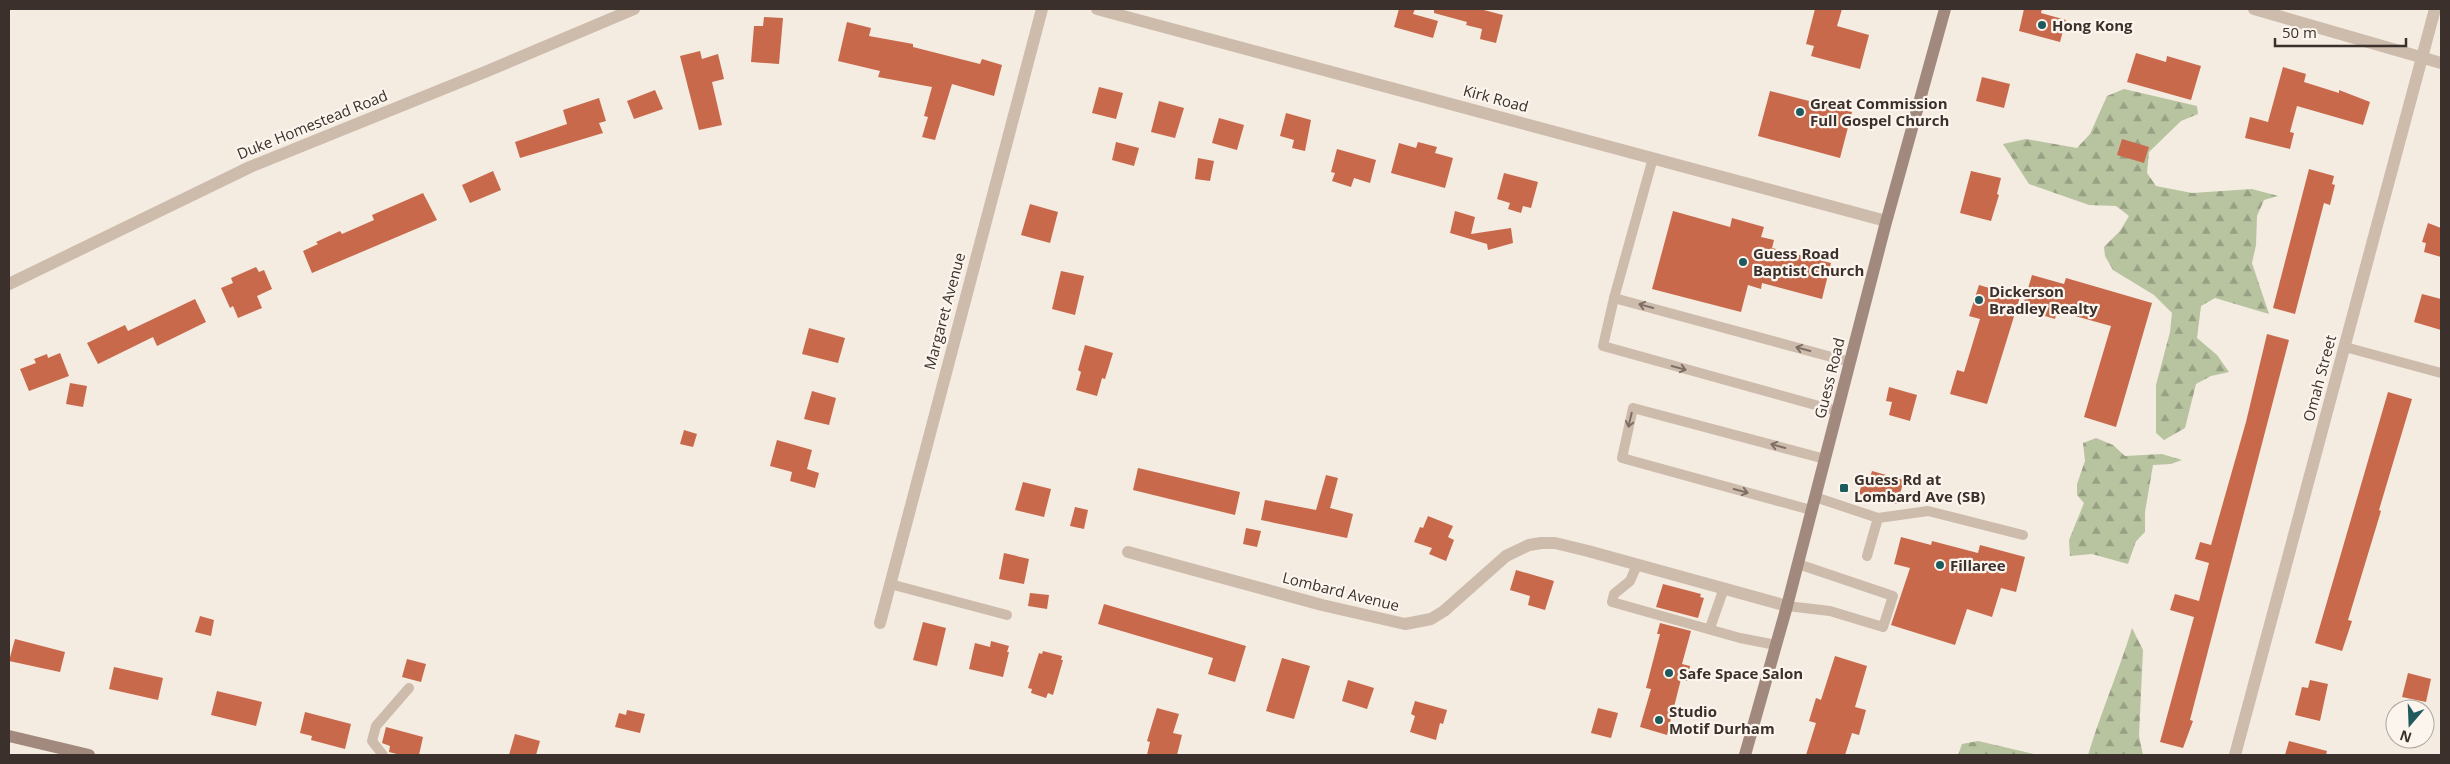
<svg xmlns="http://www.w3.org/2000/svg" width="2450" height="764" font-family="'Open Sans',sans-serif">
<style>
.forest{fill:url(#forest-firs)}
.building{fill:#c8694b}
.lines{fill:none;stroke-linecap:round;stroke-linejoin:round}
.lane{stroke:#cdbbac;stroke-width:10}
.street{stroke:#cdbbac;stroke-width:12}
.secondary{stroke:#a18a7d;stroke-width:12}
.oneway{stroke:#7d6f65}
.poi-dot{fill:#1f5a5e;stroke:#fbf5ee;stroke-width:2}
.labels{text-anchor:middle;dominant-baseline:central;stroke-width:4.5;stroke-linejoin:round;paint-order:stroke}
.poi-label{font-size:15px;font-weight:bold;fill:#3b302b;stroke:#fbf5ee;text-anchor:start}
.street-label{font-size:15px;fill:#3b302b;stroke:#fbf5ee}
</style>
<defs>
<pattern id="forest-firs" width="22" height="20" patternUnits="userSpaceOnUse" patternTransform="scale(1.25)"><rect width="22" height="20" fill="#b8c4a0"/><path d="M5 1l3.5 6h-7zM16 11l3.5 6h-7z" fill="#97a083"/></pattern>
</defs>
<rect width="100%" height="100%" fill="#f4ebe1"/>
<!-- forest -->
<g class="forest">
<path d="M2124,89l73,17 1,8 -17,7 -32,31 -2,21 9,13 36,7 60,-4 26,7 -14,4 -7,16 -1,29 -4,18 17,51 -54,-16 -14,8 -4,32 20,17 12,17 -18,4 -15,8 -11,44 -21,12 -8,-7v-48l14,-53 2,-19 -18,-18 -41,-25 -8,-14 -1,-9 16,-16 9,-15 -13,-10 -27,-1 -60,-21 -26,-40 23,-5 51,9 13,-14 17,-38z"/>
<path d="M2096,438l17,7 12,11 37,-2 20,6 -11,4 -18,1 -8,47v20l-9,9 -8,23 -36,-10 -22,2 -1,-16 15,-37 -7,-8v-11l8,-23 -2,-18z"/>
<path d="M2132,628l11,22 -4,86 4,19h-55c13,-43 31,-84 44,-127z"/>
<path d="M1978,741l60,14h-80l4,-11z"/>
</g>
<!-- building -->
<g class="building">
<path d="M1399,9h16l-2,5 25,7 -5,17 -39,-11z"/>
<path d="M1434,9h46l23,6 -7,28 -16,-4 2,-10 -16,-4 1,-3 -33,-9z"/>
<path d="M1815,9h27l-5,17 32,9 -9,34 -49,-13 3,-10 -8,-2z"/>
<path d="M2024,9h18l-1,4 25,7 -6,22 -41,-11z"/>
<path d="M764,17l19,1 -4,46 -28,-2 3,-36h9z"/>
<path d="M847,22l24,6 -2,8 44,8v3l67,17 2,-5 20,6 -8,31 -42,-12 -17,56 -13,-3 6,-20 -4,-1 8,-29 -54,-10 2,-6 -42,-10z"/>
<path d="M700,51l2,8 16,-5 6,25 -12,3 10,43 -23,5 -19,-74z"/>
<path d="M2136,53l30,9 1,-6 34,10 -10,34 -64,-18z"/>
<path d="M2283,67l23,7 -2,8 35,11v-3l31,12 -7,23 -66,-19 -7,26 4,1 -4,16 -45,-11 5,-21 18,5z"/>
<path d="M1982,77l28,7 -6,24 -28,-7z"/>
<path d="M1099,87l24,6 -7,26 -24,-6z"/>
<path d="M655,90l8,19 -29,10 -7,-18z"/>
<path d="M1770,91l82,21 -12,46 -82,-22z"/>
<path d="M599,98l7,23 -7,2 4,10 -83,25 -5,-16 52,-18 -4,-14z"/>
<path d="M1159,101l25,7 -9,30 -24,-6z"/>
<path d="M1286,113l25,7 -6,31 -13,-3 2,-8 -14,-4z"/>
<path d="M1219,118l25,7 -7,25 -25,-7z"/>
<path d="M2122,139l27,8 -5,16 -27,-8z"/>
<path d="M1116,142l23,6 -5,18 -22,-6z"/>
<path d="M1418,142l19,5 -2,6 18,5 -8,30 -54,-15 8,-30 17,5z"/>
<path d="M1337,149l39,11 -6,23 -16,-5 -3,9 -19,-6 3,-8 -4,-1z"/>
<path d="M1198,158l16,3 -4,20 -15,-2z"/>
<path d="M2309,169l25,7 -2,8 3,1 -5,20 -6,-2 -29,111 -22,-6z"/>
<path d="M493,171l8,19 -31,13 -8,-18z"/>
<path d="M1971,171l30,7 -4,16 2,1 -8,26 -31,-8z"/>
<path d="M1504,173l34,9 -7,26 -8,-2 -2,7 -13,-4 2,-6 -13,-4z"/>
<path d="M423,193l14,27 -125,53 -9,-22 15,-7 -2,-2 24,-11 2,3 32,-14 -2,-5z"/>
<path d="M1030,204l28,8 -8,31 -29,-8z"/>
<path d="M1455,211l20,6 -4,17 40,-6 2,15 -25,7 -1,-6 -37,-11z"/>
<path d="M1673,211l57,16 2,-9 32,9 -3,10 13,3 -2,8 59,15 -9,36 -60,-16 -1,6 -13,-4 -7,27 -89,-23z"/>
<path d="M2428,223l13,5v29l-17,-5 2,-9 -4,-1z"/>
<path d="M256,267l3,5 5,-2 8,19 -15,7 5,12 -24,10 -5,-12 -3,2 -9,-20 12,-5 -2,-5z"/>
<path d="M1061,271l23,5 -9,39 -23,-6z"/>
<path d="M2032,275l32,9 2,-6 86,25 -36,124 -32,-10 27,-91 -54,-15 -2,8 -33,-10z"/>
<path d="M1979,285l41,12 -33,107 -37,-10 7,-24 7,2 16,-53 -11,-3z"/>
<path d="M2422,294l19,5v31l-27,-8z"/>
<path d="M195,299l11,23 -49,24 -4,-9 -55,27 -11,-21 38,-18 3,6z"/>
<path d="M809,328l36,10 -7,25 -36,-9z"/>
<path d="M2267,334l22,6 -99,380 3,1 -10,27 -23,-6 34,-125 -24,-7 5,-16 24,7 10,-38 -14,-4 5,-17 11,3 35,-123z"/>
<path d="M1085,345l28,8 -8,26 -3,-1 -5,18 -21,-6 5,-18 -3,-2z"/>
<path d="M60,353l9,23 -40,15 -9,-22 16,-6 -2,-4 13,-5 1,4z"/>
<path d="M70,383l17,3 -4,21 -17,-3z"/>
<path d="M1889,387l28,8 -7,26 -21,-6 3,-13 -6,-1z"/>
<path d="M812,391l24,7 -7,27 -25,-6z"/>
<path d="M2388,392l24,7 -33,111 2,1 -33,109 4,1 -10,30 -27,-8z"/>
<path d="M684,430l13,4 -4,13 -13,-3z"/>
<path d="M777,440l35,10 -5,19 12,4 -4,15 -25,-7 2,-9 -22,-6z"/>
<path d="M1138,468l102,24 -5,23 -102,-25z"/>
<path d="M1872,471l32,9 -7,24 -38,-10 4,-15 6,2z"/>
<path d="M1326,475l12,3 -8,30 23,6 -6,24 -86,-18 4,-20 51,10z"/>
<path d="M1023,482l28,7 -7,28 -29,-7z"/>
<path d="M1075,507l13,3 -4,19 -14,-3z"/>
<path d="M1428,516l25,10 -5,11 6,3 -8,21 -17,-7 3,-6 -18,-6 6,-15 3,1z"/>
<path d="M1246,528l15,3 -4,16 -14,-3z"/>
<path d="M1901,537l30,8 1,-4 46,12 2,-8 45,12 -9,35 -15,-4 -9,29 -25,-8 -12,36 -64,-20 19,-57 -16,-4z"/>
<path d="M1004,553l25,6 -5,25 -25,-5z"/>
<path d="M1516,570l38,11 -9,29 -17,-5 2,-9 -20,-6z"/>
<path d="M1663,584l38,10 -1,3 4,1 -6,20 -42,-11z"/>
<path d="M1030,593l19,2 -2,14 -19,-3z"/>
<path d="M1104,604l142,42 -11,36 -27,-8 5,-16 -115,-34z"/>
<path d="M200,616l14,4 -3,16 -16,-4z"/>
<path d="M923,622l23,6 -9,38 -24,-6z"/>
<path d="M1660,623l31,8 -9,33 8,2 -3,15 -6,-2 -14,56 -27,-8 11,-38 -5,-1 14,-54h-3z"/>
<path d="M15,639l50,13 -5,20 -51,-11z"/>
<path d="M991,641l18,5 -2,6h2l-6,25 -34,-8 6,-26 15,4z"/>
<path d="M1043,651l19,5 -1,4h2l-10,35 -5,-2 -2,5 -15,-5 1,-4 -4,-1 11,-35 3,1z"/>
<path d="M1835,656l32,10 -12,41 11,3 -7,25 -7,-2 -7,22h-39l10,-32 -7,-2 7,-23 5,2z"/>
<path d="M1282,658l28,8 -16,53 -28,-8z"/>
<path d="M407,659l19,5 -5,18 -19,-5z"/>
<path d="M114,667l49,11 -5,22 -49,-11z"/>
<path d="M2408,673l23,6 -5,23 -24,-5z"/>
<path d="M1348,680l26,8 -7,21 -25,-8z"/>
<path d="M2310,680l18,4 -8,37 -25,-6 7,-28 6,1z"/>
<path d="M217,691l45,11 -6,24 -45,-11z"/>
<path d="M1415,701l32,9 -4,14 -3,-1 -4,17 -26,-8 5,-16 -4,-2z"/>
<path d="M1157,708l22,6 -6,19 9,2 -5,20h-30l3,-13 -3,-1z"/>
<path d="M1598,708l20,5 -7,25 -20,-5z"/>
<path d="M627,710l18,4 -5,19 -25,-6 4,-14 7,2z"/>
<path d="M305,712l46,12 -6,25 -34,-9 1,-4 -12,-3z"/>
<path d="M386,727l37,10 -4,18h-18l-12,-3 1,-6 -8,-3z"/>
<path d="M515,734l25,7 -4,14h-27z"/>
<path d="M2289,741l38,10 -1,4h-41z"/>
</g>
<g class="lines">
<!-- lane -->
<g class="lane">
<path d="M1614,298l39,-140"/>
<path d="M2345,347l96,26"/>
<path d="M1837,411l-234,-65 11,-48 236,64"/>
<path d="M1815,497l63,21 -11,38"/>
<path d="M1811,510l-189,-52 11,-50 192,51"/>
<path d="M1878,518l50,-7 95,24"/>
<path d="M1637,565l-7,16 -16,13 -2,8 128,36 36,7"/>
<path d="M890,584l117,31"/>
<path d="M1787,606l43,5 53,16 10,-31 -95,-32"/>
<path d="M1710,628l14,-40"/>
<path d="M383,755l-11,-14 4,-15 33,-38"/>
</g>
<!-- street -->
<g class="street">
<path d="M1097,9l789,212"/>
<path d="M2254,9l187,54"/>
<path d="M9,284l241,-117 235,-95 149,-63"/>
<path d="M1128,552l194,53 83,19 26,-5 13,-8 62,-55 23,-11 12,-2h14l33,8 199,55"/>
<path d="M880,623l162,-614"/>
<path d="M2235,755l200,-746"/>
</g>
<!-- secondary -->
<g class="secondary">
<path d="M9,736l80,19"/>
<path d="M1745,755l42,-149 98,-380 60,-217"/>
</g>
</g>
<!-- one-way arrows -->
<defs><path id="oneway-shaft" d="M-6 0H5M1.5-3L5.5 0L1.5 3" fill="none" stroke-width="1.6" stroke-linecap="round" stroke-linejoin="round" transform="scale(1.25)"/></defs>
<g class="oneway">
<use href="#oneway-shaft" transform="translate(1646 306) rotate(-165)"/>
<use href="#oneway-shaft" transform="translate(1803 349) rotate(-165)"/>
<use href="#oneway-shaft" transform="translate(1679 368) rotate(15)"/>
<use href="#oneway-shaft" transform="translate(1630 420) rotate(103)"/>
<use href="#oneway-shaft" transform="translate(1778 446) rotate(-165)"/>
<use href="#oneway-shaft" transform="translate(1741 491) rotate(15)"/>
</g>
<!-- markers -->
<g class="poi-dot">
<circle cx="2042" cy="25" r="5"/>
<circle cx="1800" cy="112" r="5"/>
<circle cx="1743" cy="262" r="5"/>
<circle cx="1979" cy="300" r="5"/>
<rect x="1839" y="483" width="10" height="10" rx="2.5"/>
<circle cx="1940" cy="565" r="5"/>
<circle cx="1669" cy="673" r="5"/>
<circle cx="1659" cy="720" r="5"/>
</g>
<g class="labels">
<!-- poi labels -->
<g class="poi-label">
<text x="2052" y="25">Hong Kong</text>
<text x="1810" y="103">Great Commission<tspan x="1810" dy="17">Full Gospel Church</tspan></text>
<text x="1753" y="253">Guess Road<tspan x="1753" dy="17">Baptist Church</tspan></text>
<text x="1989" y="291">Dickerson<tspan x="1989" dy="17">Bradley Realty</tspan></text>
<text x="1854" y="479">Guess Rd at<tspan x="1854" dy="17">Lombard Ave (SB)</tspan></text>
<text x="1950" y="565">Fillaree</text>
<text x="1679" y="673">Safe Space Salon</text>
<text x="1669" y="711">Studio<tspan x="1669" dy="17">Motif Durham</tspan></text>
</g>
<!-- street labels -->
<g class="street-label">
<text transform="translate(1496 98) rotate(15)">Kirk Road</text>
<text transform="translate(312 124) rotate(-22)">Duke Homestead Road</text>
<text transform="translate(944 311) rotate(-75)">Margaret Avenue</text>
<text transform="translate(1829 378) rotate(-76)">Guess Road</text>
<text transform="translate(2319 378) rotate(-75)">Omah Street</text>
<text transform="translate(1341 591) rotate(14)">Lombard Avenue</text>
</g>
</g>
<!-- border -->
<rect width="2450" height="764" fill="none" stroke="#3b302b" stroke-width="20"/>
<!-- north arrow -->
<g transform="translate(2410 724) rotate(199)"><circle r="24" fill="#fbf5ee" stroke="#aea6a0"/>
<path d="M0-4L9 19L0 12L-9 19Z" fill="#1f5a5e"/>
<text y="-8" font-size="14" font-weight="bold" text-anchor="middle" fill="#3b302b">N</text>
</g>
<!-- scale -->
<path d="M2275 38v8h131v-8" fill="none" stroke="#3b302b" stroke-width="2.5"/>
<text x="2282" y="38" font-size="15" fill="#3b302b" stroke="#fbf5ee" stroke-width="4" paint-order="stroke">50 m</text>
</svg>
